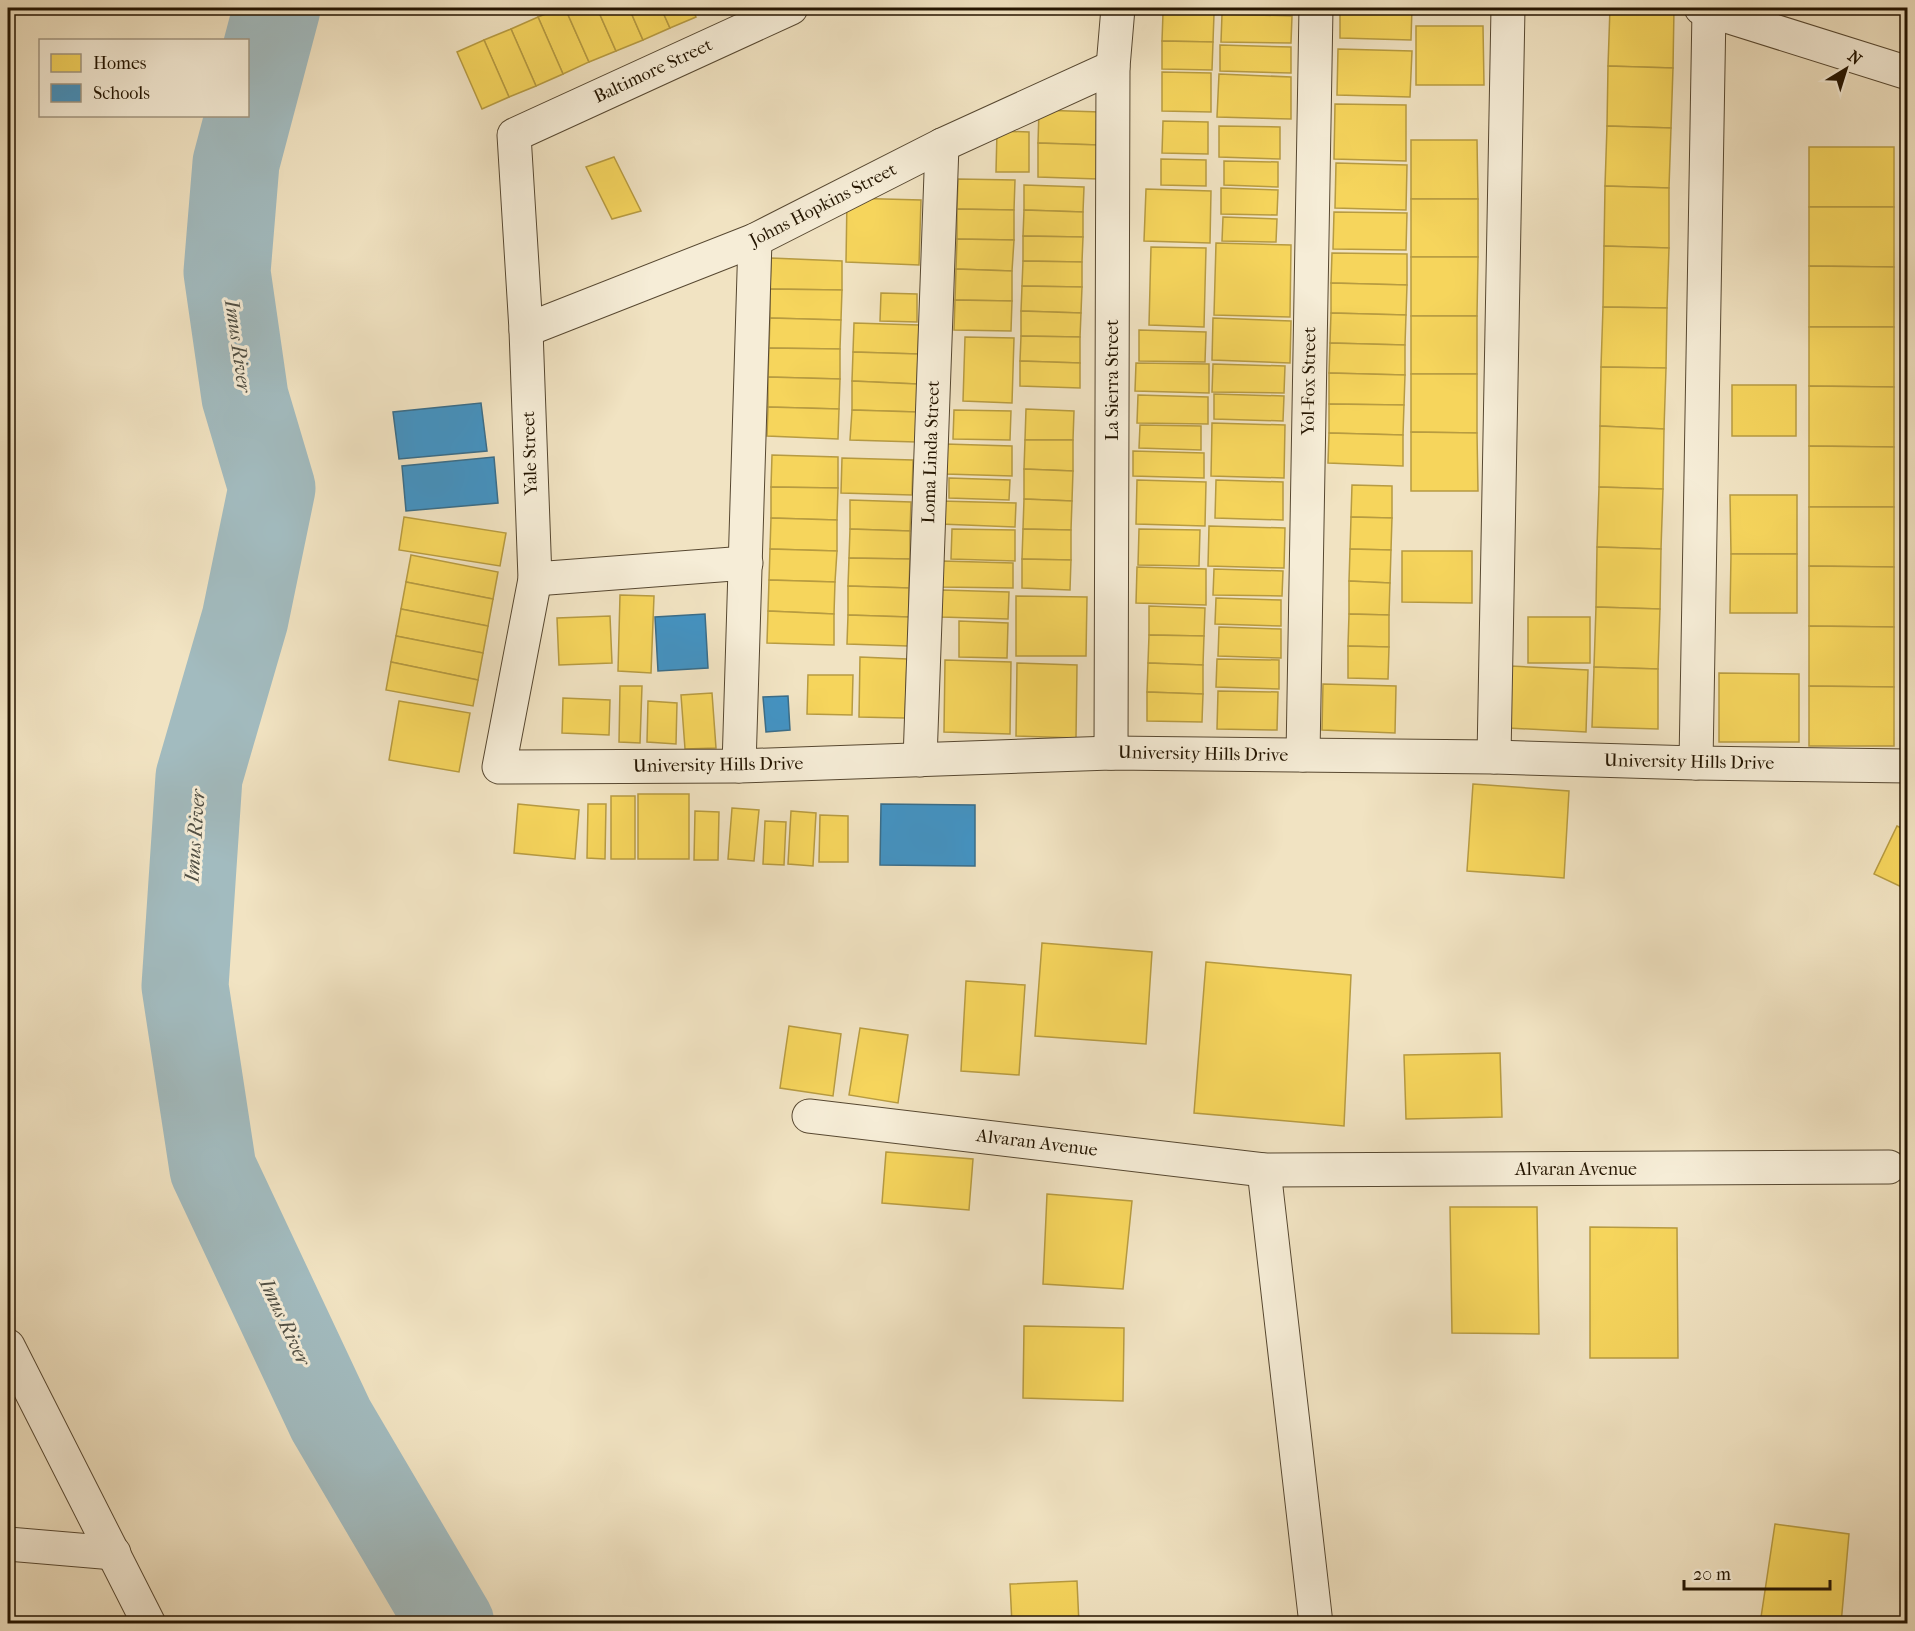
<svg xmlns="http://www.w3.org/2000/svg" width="1915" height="1631" font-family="'IM FELL French Canon',serif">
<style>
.homes{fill:#f6d55c;stroke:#b79b41;stroke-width:1.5}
.schools{fill:#4393c3;stroke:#3a6d89;stroke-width:1.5}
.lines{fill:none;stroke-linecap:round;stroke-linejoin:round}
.river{stroke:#a2bbbf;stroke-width:87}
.minor-casing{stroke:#574831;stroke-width:35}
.minor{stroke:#f6edd7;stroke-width:33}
.labels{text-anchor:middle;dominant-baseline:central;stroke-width:6;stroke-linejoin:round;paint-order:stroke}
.street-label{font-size:18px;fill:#241501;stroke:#f6edd7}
.water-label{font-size:20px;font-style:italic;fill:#504f44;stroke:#f6edd7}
</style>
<rect width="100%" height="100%" fill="#f1e3c2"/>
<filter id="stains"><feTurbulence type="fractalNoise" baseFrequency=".00333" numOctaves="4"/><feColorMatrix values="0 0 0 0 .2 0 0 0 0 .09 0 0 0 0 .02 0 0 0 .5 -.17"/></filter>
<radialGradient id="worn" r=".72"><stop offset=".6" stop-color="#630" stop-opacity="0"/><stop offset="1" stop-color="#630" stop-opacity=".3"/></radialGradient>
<!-- homes -->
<g class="homes">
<path d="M561,8h4l24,54 -26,12 -25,-57z"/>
<path d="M565,8h32l19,43 -27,11z"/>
<path d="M597,8h32l14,32 -27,11z"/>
<path d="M629,8h32l9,20 -27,12z"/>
<path d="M661,8h31l4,9 -26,11z"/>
<path d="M1163,8h51v6l-51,-1z"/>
<path d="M1225,8h68v2z"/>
<path d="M1340,8h72l-1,32 -71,-2z"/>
<path d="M1610,8h64l-1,60 -65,-2z"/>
<path d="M1163,13l51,1 -1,28 -51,-1z"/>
<path d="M1222,14l70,2 -1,27 -70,-1z"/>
<path d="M538,17l25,57 -27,12 -25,-57z"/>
<path d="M1416,26h67l1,59h-68z"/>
<path d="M511,29l25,57 -27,11 -25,-57z"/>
<path d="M484,40l25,57 -27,12 -25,-57z"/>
<path d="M1162,41l51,1 -1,28 -50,-1z"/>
<path d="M1220,45l71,2v26l-71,-2z"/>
<path d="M1338,49l74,2 -2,46 -73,-2z"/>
<path d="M1608,66l65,2 -2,60 -64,-2z"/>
<path d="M1162,72l49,1v39l-49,-1z"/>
<path d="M1219,74l72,3v42l-74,-2z"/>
<path d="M1335,104l71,1v56l-72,-2z"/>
<path d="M1039,110l61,2 -1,33 -61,-2z"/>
<path d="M1163,121l45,1v32l-46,-1z"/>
<path d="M1219,126l61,1v32l-61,-2z"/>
<path d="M1607,126l64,2 -2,60 -64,-2z"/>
<path d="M997,131l32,1v40h-33z"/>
<path d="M1411,140h66l1,59h-67z"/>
<path d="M1038,143l61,2 -1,34 -60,-2z"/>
<rect x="1809" y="147" width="85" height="60"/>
<path d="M614,157l27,54 -29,8 -26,-52z"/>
<path d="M1161,159l45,1v26l-45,-1z"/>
<path d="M1224,161l54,1v25l-54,-2z"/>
<path d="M1336,163l71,2 -1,45 -71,-2z"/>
<path d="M958,179l57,1 -1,30 -57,-1z"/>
<path d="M1024,185l60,2 -1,25 -59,-2z"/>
<path d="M1605,186l64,2v60l-65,-2z"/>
<path d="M1221,188l57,2 -1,25 -56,-1z"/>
<path d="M1146,189l65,2 -1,52 -66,-2z"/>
<path d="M847,198l74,2 -2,65 -73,-3z"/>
<rect x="1411" y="199" width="67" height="58"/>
<path d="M1809,207h85v60l-85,-1z"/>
<path d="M957,209l57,1v30l-57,-1z"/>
<path d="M1024,210l59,2v25l-60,-1z"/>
<path d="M1334,212l73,1 -1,37 -73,-1z"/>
<path d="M1223,217l54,2 -1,23 -54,-1z"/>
<path d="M1023,236l60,1 -1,25 -59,-1z"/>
<path d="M957,239l57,1 -2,31 -56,-2z"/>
<path d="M1216,243l75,2 -1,72 -76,-2z"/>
<path d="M1604,246l65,2 -2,60 -64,-1z"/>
<path d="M1151,247l55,1 -2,79 -55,-2z"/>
<path d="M1332,253l75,1v31l-76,-2z"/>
<path d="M1411,257h67l-1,59h-66z"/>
<path d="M771,258l71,3v29l-72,-1z"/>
<path d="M1023,261l59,1v25l-60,-1z"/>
<path d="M1809,266l85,1v60h-85z"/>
<path d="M956,269l56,2v30l-57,-1z"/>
<path d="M1331,283l76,2 -1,30 -75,-2z"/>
<path d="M1022,286l60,1 -1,26 -60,-2z"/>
<path d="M770,289l72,1 -1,30 -71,-2z"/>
<path d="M881,293l36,1v28l-37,-1z"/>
<path d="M955,300l57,1 -1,30 -57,-1z"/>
<path d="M1603,307l64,1 -1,60 -65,-1z"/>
<path d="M1021,311l60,2 -1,24 -59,-1z"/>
<path d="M1331,313l75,2 -1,30 -75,-2z"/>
<rect x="1411" y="316" width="66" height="58"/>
<path d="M770,318l71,2 -1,29 -71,-1z"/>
<path d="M1213,318l78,3 -1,42 -78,-3z"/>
<path d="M854,323l65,2 -1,29 -65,-2z"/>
<path d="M1809,327h85v60l-85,-1z"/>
<path d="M1139,330l67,2 -1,30 -66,-1z"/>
<path d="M1021,336l59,1v26l-60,-2z"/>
<path d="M965,337l49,1 -2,65 -49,-2z"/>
<path d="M1330,343l75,2v30l-76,-2z"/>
<path d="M769,348l71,1v30l-72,-2z"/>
<path d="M853,352l65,2 -1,30 -65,-3z"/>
<path d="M1020,361l60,2v25l-60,-2z"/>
<path d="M1136,363l73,1v29l-74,-2z"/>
<path d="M1213,364l72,2 -1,27 -72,-1z"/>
<path d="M1601,367l65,1 -2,61 -64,-3z"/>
<path d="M1329,373l76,2 -1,30 -75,-1z"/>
<path d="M1411,374h66v59l-66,-1z"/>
<path d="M768,377l72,2 -1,30 -71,-2z"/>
<path d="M852,381l65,3v28l-65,-2z"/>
<rect x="1732" y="385" width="64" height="51"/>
<path d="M1809,386l85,1v60l-85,-1z"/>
<path d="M1214,394l70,2 -1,25 -69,-2z"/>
<path d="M1138,395l70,2v27l-71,-1z"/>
<path d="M1329,404l75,1 -1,30 -74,-2z"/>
<path d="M768,407l71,2 -1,30 -71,-3z"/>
<path d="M1026,409l48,2 -1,29h-48z"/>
<path d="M852,410l65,2 -1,30 -66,-2z"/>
<path d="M954,410l57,1 -1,29 -57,-1z"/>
<path d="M1212,423l73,2 -1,53 -73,-2z"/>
<path d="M1140,425l61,1v24l-62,-2z"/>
<path d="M1600,426l64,3 -1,60 -64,-2z"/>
<path d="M1411,432l66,1 1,58h-67z"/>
<path d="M1329,433l74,2v31l-75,-3z"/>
<path d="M1025,440h48v31l-49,-2z"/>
<path d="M945,444l67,2v30l-67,-2z"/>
<path d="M1809,446l85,1v60h-85z"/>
<path d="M1133,451l71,2v25l-71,-2z"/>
<path d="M772,455l66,2v31l-67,-1z"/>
<path d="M842,458l71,2 -1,35 -71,-2z"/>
<path d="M1024,469l49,2 -1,30 -48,-2z"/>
<path d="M949,478l61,2 -1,20 -60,-2z"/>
<path d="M1137,480l69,2 -1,44 -69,-2z"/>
<path d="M1216,480l67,2v38l-68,-2z"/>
<path d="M1352,485l40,1v32l-41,-1z"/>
<path d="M771,487l67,1 -1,32 -66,-2z"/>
<path d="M1599,487l64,2 -2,60 -64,-2z"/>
<path d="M1730,495h67v59h-66z"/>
<path d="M1024,499l48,2 -1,29 -48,-1z"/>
<path d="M850,500l61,2 -1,29 -60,-2z"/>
<path d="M940,501l76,2 -1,24 -75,-3z"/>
<path d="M1809,507h85v60l-85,-1z"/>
<path d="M404,517l102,16 -6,33 -101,-16z"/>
<path d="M1351,517l41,1 -1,32 -41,-1z"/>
<path d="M771,518l66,2v31l-67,-2z"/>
<path d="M1209,526l76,2 -1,40 -76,-2z"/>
<path d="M850,529l60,2v28l-61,-1z"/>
<path d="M952,529l63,1v31l-64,-2z"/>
<path d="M1023,529l48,1v30l-49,-1z"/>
<path d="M1139,529l61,1 -1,36 -61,-1z"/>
<path d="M1597,547l64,2 -1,60 -64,-2z"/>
<path d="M770,549l67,2 -2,31 -66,-2z"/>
<path d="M1350,549l41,1 -1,33 -41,-2z"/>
<path d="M1402,551h70v52l-70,-1z"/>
<path d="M1731,554h66v59h-67z"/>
<path d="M411,555l87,17 -5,27 -87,-17z"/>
<path d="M849,558l61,1 -1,29 -61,-2z"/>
<path d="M1022,559l49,1 -1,30 -48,-2z"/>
<path d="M942,561l71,2v25l-72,-1z"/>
<path d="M1809,566l85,1v60l-85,-1z"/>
<path d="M1137,567l69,2v36l-70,-2z"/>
<path d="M1214,569l69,2 -1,25 -69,-1z"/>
<path d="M769,580l66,2 -1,32 -66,-3z"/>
<path d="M1349,581l41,2 -1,32 -40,-1z"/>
<path d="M406,582l87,17 -5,27 -87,-17z"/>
<path d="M848,586l61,2v29l-61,-2z"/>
<path d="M942,590l67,2 -1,27 -67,-2z"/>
<path d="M620,595l34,1 -3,77 -33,-2z"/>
<path d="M1016,596l71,1 -1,59h-70z"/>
<path d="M1216,598l65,2v26l-66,-2z"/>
<path d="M1149,606l56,2 -1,28 -55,-1z"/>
<path d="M1596,607l64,2 -2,60 -64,-2z"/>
<path d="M401,609l87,17 -5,27 -87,-17z"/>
<path d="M768,611l66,3v31l-67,-2z"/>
<path d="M1349,614l40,1v32l-41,-1z"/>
<path d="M848,615l61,2 -1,29 -61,-2z"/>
<path d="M610,616l2,47 -53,2 -2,-47z"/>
<rect x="1528" y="617" width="62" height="46"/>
<path d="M959,621l49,2 -1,35 -48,-1z"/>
<path d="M1809,626l85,1v60l-85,-1z"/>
<path d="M1219,627l62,2v29l-63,-2z"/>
<path d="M1149,635l55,1 -1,29 -55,-2z"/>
<path d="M396,636l87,17 -5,27 -87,-18z"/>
<path d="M1348,646l41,1 -1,32 -40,-1z"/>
<path d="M860,657l47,2 -2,59 -46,-1z"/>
<path d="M1217,659l62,1v29l-63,-2z"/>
<path d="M945,660l66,2 -1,72 -66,-2z"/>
<path d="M391,662l87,18 -5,26 -87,-16z"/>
<path d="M1017,663l60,2 -1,73 -60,-2z"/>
<path d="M1148,663l55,2v29l-56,-2z"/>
<path d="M1510,666l78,4 -2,62 -78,-4z"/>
<path d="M1594,667l64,2v60l-66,-2z"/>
<path d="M1719,673l80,1v68h-80z"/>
<path d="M808,675h45l-1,40 -45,-1z"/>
<path d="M1323,684l73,2 -1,47 -73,-3z"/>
<path d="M620,686h22l-2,57 -21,-1z"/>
<path d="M1809,686l85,1v59h-85z"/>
<path d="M1218,691l60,1 -1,38 -60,-1z"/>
<path d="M1147,692l56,2 -1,28 -55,-1z"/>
<path d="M712,693l4,55 -31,1 -4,-54z"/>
<path d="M563,698l47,2 -1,35 -47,-2z"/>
<path d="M399,701l71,12 -11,59 -70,-12z"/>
<path d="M648,701l29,2 -1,41 -29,-2z"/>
<path d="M1473,784l96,7 -5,87 -97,-7z"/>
<rect x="638" y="794" width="51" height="65"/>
<rect x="611" y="796" width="24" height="63"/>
<path d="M518,804l61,6 -4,49 -61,-6z"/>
<path d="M588,804h18l-1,55 -18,-1z"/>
<path d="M732,808l27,2 -5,51 -26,-2z"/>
<path d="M695,811l24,1 -1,48h-24z"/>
<path d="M791,811l25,2 -3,53 -25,-2z"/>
<path d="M820,815l28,1v46h-29z"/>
<path d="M765,821l21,1 -2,43 -21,-1z"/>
<path d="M1897,826l11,5v59l-34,-16z"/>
<path d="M1042,943l110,9 -6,92 -111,-8z"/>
<path d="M1206,962l145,13 -7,151 -150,-13z"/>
<path d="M966,981l59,4 -6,90 -58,-4z"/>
<path d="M789,1026l52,8 -8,62 -53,-8z"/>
<path d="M860,1028l48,7 -10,68 -49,-8z"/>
<path d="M1500,1053l2,64 -96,2 -2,-64z"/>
<path d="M886,1152l87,7 -4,51 -87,-7z"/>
<path d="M1047,1194l85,7 -9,88 -80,-5z"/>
<path d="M1450,1207h87l2,127 -87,-1z"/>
<path d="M1590,1227l87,1 1,130h-88z"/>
<path d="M1024,1326l100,2 -1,73 -100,-3z"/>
<path d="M1775,1524l74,10 -8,90h-81z"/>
<path d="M1077,1581l2,43h-67l-2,-40z"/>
</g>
<!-- schools -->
<g class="schools">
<path d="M481,403l6,48 -88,8 -6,-47z"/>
<path d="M494,457l4,46 -92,8 -4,-45z"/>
<path d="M705,614l3,54 -50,3 -3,-54z"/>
<path d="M788,696l2,34 -24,2 -3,-35z"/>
<path d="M881,804l94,1v61l-95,-1z"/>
</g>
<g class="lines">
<!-- river -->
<path class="river" d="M277,8l-41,155 -9,109 18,125 27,91 -27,131 -46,158 -14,209 28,183 118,251 120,204"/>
<!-- minor casing -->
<g class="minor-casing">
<g id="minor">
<path d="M791,8l-277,127 12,195 9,249 -36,188 240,-1 372,-13 383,4 202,6 212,3"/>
<path d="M1701,8l207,65"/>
<path d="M526,330l229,-90 187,-95 171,-78"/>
<path d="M535,579l211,-16"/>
<path d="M1111,753l2,-686 5,-59"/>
<path d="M1303,755l13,-747"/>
<path d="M1494,757l14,-749"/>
<path d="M920,760l22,-615"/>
<path d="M1696,763l13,-753"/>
<path d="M739,766l16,-526"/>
<path d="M809,1116l455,54 625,-3"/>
<path d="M1264,1170l52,454"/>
<path d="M8,1346l141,278"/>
<path d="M8,1544l106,9"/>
</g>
</g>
<!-- minor -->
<use href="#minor" class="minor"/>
</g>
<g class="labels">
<!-- street labels -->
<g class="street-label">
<text transform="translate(653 71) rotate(-25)">Baltimore Street</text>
<text transform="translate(823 205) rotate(-27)">Johns Hopkins Street</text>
<text transform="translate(1112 380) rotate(-90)">La Sierra Street</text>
<text transform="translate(1309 381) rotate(-89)">Yol-Fox Street</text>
<text transform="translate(931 452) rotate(-88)">Loma Linda Street</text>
<text transform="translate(530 453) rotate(-92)">Yale Street</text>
<text transform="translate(1203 754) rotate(1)">University Hills Drive</text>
<text transform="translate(1689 762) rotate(1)">University Hills Drive</text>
<text transform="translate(718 765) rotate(-1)">University Hills Drive</text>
<text transform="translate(1037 1143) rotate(7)">Alvaran Avenue</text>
<text x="1576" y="1169">Alvaran Avenue</text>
</g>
<!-- water labels -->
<g class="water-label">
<text transform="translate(238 346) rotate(82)">Imus River</text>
<text transform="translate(195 836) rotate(-86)">Imus River</text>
<text transform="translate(285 1322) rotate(65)">Imus River</text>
</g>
</g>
<!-- margin -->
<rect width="1915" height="1631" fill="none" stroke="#f1e3c2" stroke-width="30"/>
<rect x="9" y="9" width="1897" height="1613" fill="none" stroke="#241501" stroke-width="3"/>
<rect x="15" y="15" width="1885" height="1601" fill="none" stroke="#241501" stroke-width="1.5"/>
<!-- legend -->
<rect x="39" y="39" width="210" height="78" fill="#f6edd7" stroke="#a29781" stroke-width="1.5"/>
<rect x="51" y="54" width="30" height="18" fill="#f6d55c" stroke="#a29781" stroke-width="1.5"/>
<text x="93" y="69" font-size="18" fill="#241501">Homes</text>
<rect x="51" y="84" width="30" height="18" fill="#4393c3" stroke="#a29781" stroke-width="1.5"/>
<text x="93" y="99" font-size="18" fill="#241501">Schools</text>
<!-- north arrow -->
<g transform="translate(1846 69) rotate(38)" stroke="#f6edd7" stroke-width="4.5" paint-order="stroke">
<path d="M0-4.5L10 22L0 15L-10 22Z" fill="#241501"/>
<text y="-9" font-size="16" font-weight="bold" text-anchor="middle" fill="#241501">N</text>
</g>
<!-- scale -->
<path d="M1684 1580v9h146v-9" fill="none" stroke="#241501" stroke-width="3"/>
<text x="1693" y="1580" font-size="18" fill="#241501" stroke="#f6edd7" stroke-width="4.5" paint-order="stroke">20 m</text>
<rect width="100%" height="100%" filter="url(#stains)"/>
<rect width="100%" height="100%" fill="url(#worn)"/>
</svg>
